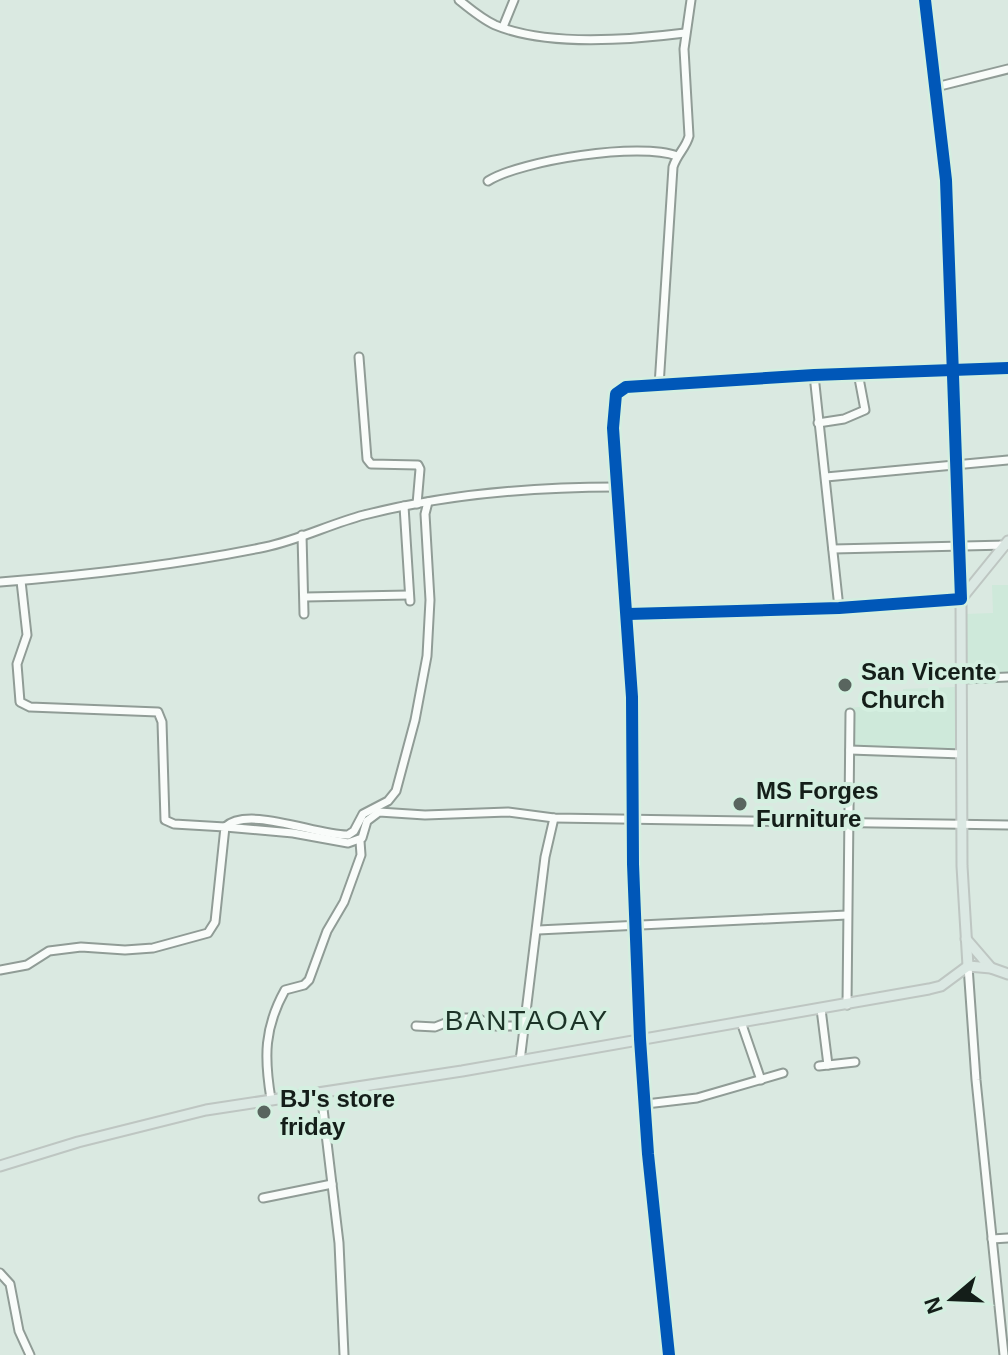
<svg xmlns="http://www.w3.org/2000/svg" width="1008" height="1355" font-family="Arial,sans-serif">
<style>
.built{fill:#cee9da}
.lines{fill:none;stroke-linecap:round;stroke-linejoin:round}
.minor-casing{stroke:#909c96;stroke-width:11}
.major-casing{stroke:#bec6c2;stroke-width:13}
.minor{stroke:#f9fcfa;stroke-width:7}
.major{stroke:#dbe8e3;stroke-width:9}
.cycleway-casing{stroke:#d4efe0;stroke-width:17}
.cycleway{stroke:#0057b8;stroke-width:12}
.poi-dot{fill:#59655f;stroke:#d4efe0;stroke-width:3}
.labels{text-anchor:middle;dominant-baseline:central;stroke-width:8;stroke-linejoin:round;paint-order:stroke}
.poi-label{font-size:24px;font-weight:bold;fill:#141e19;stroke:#d4efe0;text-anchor:start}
.quarter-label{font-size:28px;letter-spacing:2px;fill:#1c3327;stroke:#d4efe0}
</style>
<rect width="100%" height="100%" fill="#dae9e1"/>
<!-- built -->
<g class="built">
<path d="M992,585h16v88l-43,2v-61l28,-1z"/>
<path d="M956,687l2,71 -113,-2v-48l58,-4v-15z"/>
</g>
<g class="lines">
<!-- minor casing -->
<g class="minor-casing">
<g id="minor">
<path d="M459,0c11,9 23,19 36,25 52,22 135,15 190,8"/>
<path d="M503,27l11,-27"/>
<path d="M936,87l72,-18"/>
<path d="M488,181c34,-21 152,-39 189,-25"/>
<path d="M359,357l8,102 4,5 47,1 2,4 -3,35"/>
<path d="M814,375l25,233"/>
<path d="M659,386l14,-219c4,-13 13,-19 16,-31l-5,-87 7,-49"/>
<path d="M818,423l26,-4 21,-9 -7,-37"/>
<path d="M826,477l182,-17"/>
<path d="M404,506l6,95"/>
<path d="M302,535l2,79"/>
<path d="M833,549l174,-4"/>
<path d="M0,582c89,-7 177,-17 265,-35 34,-7 65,-23 99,-32 83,-21 168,-28 253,-28"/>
<path d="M305,597l104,-2"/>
<path d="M628,614l211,-6 122,-9 -15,-419 -21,-180"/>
<path d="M962,679l46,-2"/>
<path d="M850,750l112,4"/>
<path d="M225,827l68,6 55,10 14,-5 5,-17 12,-9 46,3 83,-3 46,6 454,7"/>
<path d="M225,827c23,-22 93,9 123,8l6,-4 9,-17 25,-13 8,-10 19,-71 12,-64 3,-56 -5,-86 3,-12"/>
<path d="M538,930l309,-15"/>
<path d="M968,966l8,114 28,275"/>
<path d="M0,970l27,-5 22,-14 32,-4 44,3 28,-2 55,-15 7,-11 10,-95 -51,-3 -9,-4 -3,-98 -4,-10 -128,-5 -10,-5 -3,-38 10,-29 -6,-54"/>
<path d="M847,1005l3,-292"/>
<path d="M821,1009l7,56"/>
<path d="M741,1022l20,58"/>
<path d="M416,1026l19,1 23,-9h10l11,1 14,7h31"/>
<path d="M520,1061l25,-204 9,-39"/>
<path d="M819,1066l36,-4"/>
<path d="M321,1092l18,151 5,112"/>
<path d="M271,1099c-7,-42 -7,-71 14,-109l19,-5 5,-5 18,-49 17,-29 17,-47 -1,-14"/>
<path d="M646,1104l51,-6 86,-25"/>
<path d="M263,1198l69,-14"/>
<path d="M992,1239l16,-1"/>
<path d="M0,1273l10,11 9,47 11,24"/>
<path d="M669,1355l-21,-201 -8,-115 -7,-175 -1,-167 -19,-269 3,-34 10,-7 188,-12 194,-7"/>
</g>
</g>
<!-- major casing -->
<g class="major-casing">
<g id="major">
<path d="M966,939l25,29"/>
<path d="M968,966l-6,-100 -1,-267 47,-58"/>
<path d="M0,1166l78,-24 128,-32 256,-39 467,-82 12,-3 27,-20 23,2 17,6"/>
</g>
</g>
<!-- minor -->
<use href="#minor" class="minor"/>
<!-- major -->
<use href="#major" class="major"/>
<!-- cycleway casing -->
<g class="cycleway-casing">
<g id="cycleway">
<path d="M628,614l211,-6 122,-9 -15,-419 -21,-180"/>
<path d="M669,1355l-21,-201 -8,-115 -7,-175 -1,-167 -19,-269 3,-34 10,-7 188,-12 194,-7"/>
</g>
</g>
<!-- cycleway -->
<use href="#cycleway" class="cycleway"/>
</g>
<!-- markers -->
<g class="poi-dot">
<circle cx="845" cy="685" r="8"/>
<circle cx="740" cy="804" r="8"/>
<circle cx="264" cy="1112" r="8"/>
</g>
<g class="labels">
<!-- poi labels -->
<g class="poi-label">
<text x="861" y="671">San Vicente<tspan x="861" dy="28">Church</tspan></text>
<text x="756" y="790">MS Forges<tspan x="756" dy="28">Furniture</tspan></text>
<text x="280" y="1098">BJ's store<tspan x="280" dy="28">friday</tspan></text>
</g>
<!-- quarter labels -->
<g class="quarter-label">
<text x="527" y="1020">BANTAOAY</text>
</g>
</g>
<!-- north arrow -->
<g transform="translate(952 1299) rotate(251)" stroke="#d4efe0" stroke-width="6" paint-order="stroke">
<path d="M0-6L14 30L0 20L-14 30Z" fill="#141e19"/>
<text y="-12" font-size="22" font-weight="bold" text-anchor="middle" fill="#141e19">N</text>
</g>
</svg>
